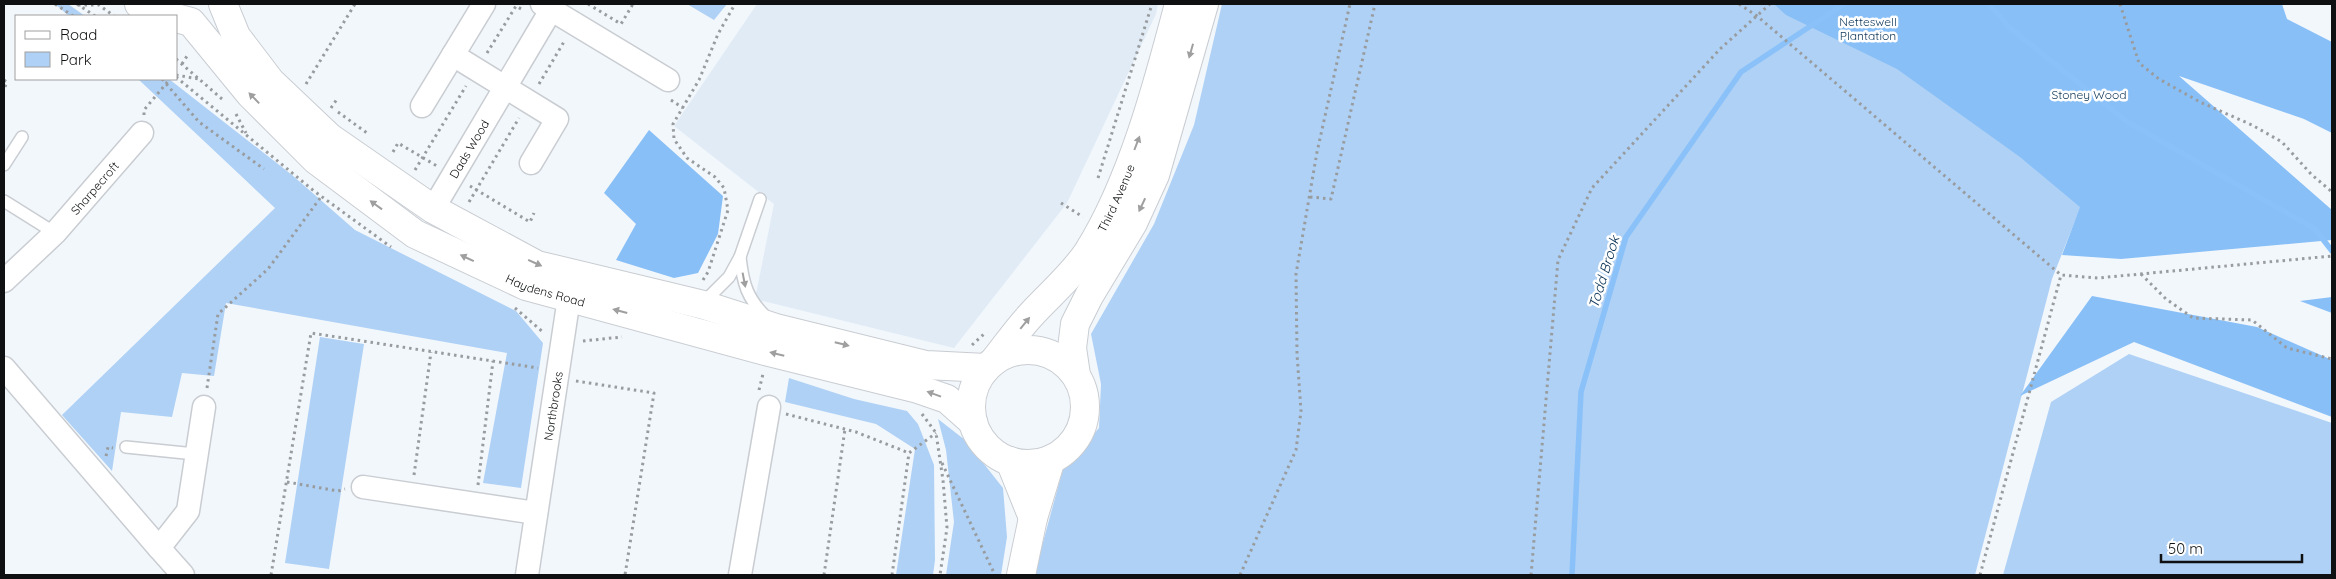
<svg xmlns="http://www.w3.org/2000/svg" width="2336" height="579" font-family="Quicksand,sans-serif">
<style>
.built{fill:#e1ebf5}
.green{fill:#afd1f5}
.forest{fill:#88bff7}
.lines{fill:none;stroke-linecap:round;stroke-linejoin:round}
.stream{stroke:#8ac1f9;stroke-width:5.5}
.lane-casing{stroke:#c9cdd2;stroke-width:14}
.street-casing{stroke:#c9cdd2;stroke-width:25}
.secondary-casing{stroke:#c9cdd2;stroke-width:30}
.primary-casing{stroke:#c9cdd2;stroke-width:30}
.path{stroke:#989c9f;stroke-width:3;stroke-dasharray:2.5 4;stroke-linecap:butt}
.lane{stroke:#fff;stroke-width:11}
.street{stroke:#fff;stroke-width:22}
.secondary{stroke:#fff;stroke-width:28}
.primary{stroke:#fff;stroke-width:28}
.oneway{fill:#9f9fa0}
.labels{text-anchor:middle;dominant-baseline:central;stroke-width:5;stroke-linejoin:round;paint-order:stroke}
.park-label{font-size:12px;fill:#0b3457;stroke:#fff}
.street-label{font-size:12px;fill:#0e1011;stroke:#fff}
.water-label{font-size:14px;font-style:italic;fill:#073053;stroke:#fff}
</style>
<rect width="100%" height="100%" fill="#f2f7fc"/>
<!-- built -->
<path class="built" d="M757,4h401l-2,10 -89,189 -113,145 -199,-49 19,-95 -100,-78z"/>
<!-- green -->
<g class="green">
<path d="M55,4h13l17,12h-16z"/>
<path d="M687,4h40l-13,16z"/>
<path d="M1222,4h595l265,199 -30,76 -77,296h-941l29,-106 36,-41 2,-44 -10,-50 63,-110 40,-99z"/>
<path d="M138,79h31l123,96 63,55 161,81 27,32 -22,145 -38,-5 24,-130 -281,-50 -12,73 -32,-3 -10,44 -51,-5 -9,59 -50,-56 213,-207z"/>
<path d="M320,337l44,7 -35,225 -44,-6z"/>
<path d="M2129,354l203,69v152h-329l48,-173z"/>
<path d="M789,378l65,21 53,12 11,13 16,41 1,95 -2,15h-37l19,-126 -39,-25 -91,-22z"/>
<path d="M938,419l27,21 38,48 4,49 -6,38h-55l8,-53 -8,-72z"/>
</g>
<!-- forest -->
<g class="forest">
<path d="M1774,4h508l5,15 45,23v91l-28,-14 -125,-43 153,134v30l-211,19 -59,-4 18,-48 -60,-50 -123,-88 -111,-54z"/>
<path d="M649,130l74,66 -5,38 -20,39 -24,5 -58,-18 20,-36 -32,-31z"/>
<path d="M2092,296l165,31 75,33v57l-198,-75 -114,54z"/>
<path d="M2332,297v16l-32,-12z"/>
</g>
<g class="lines">
<!-- stream -->
<g class="stream">
<path d="M1989,4l21,24 116,93 189,108 17,22"/>
<path d="M1572,575l9,-183 45,-155 115,-165 103,-68"/>
</g>
<!-- lane casing -->
<g class="lane-casing">
<g id="lane">
<path d="M4,165l18,-28"/>
<path d="M4,201l51,32"/>
<path d="M740,257l20,-58"/>
<path d="M704,306l7,-11 18,-18 11,-20c3,27 7,41 26,60"/>
<path d="M126,447l69,7"/>
</g>
</g>
<!-- street casing -->
<g class="street-casing">
<g id="street">
<path d="M542,4l126,76"/>
<path d="M453,55l104,64 -26,44"/>
<path d="M422,106l62,-102"/>
<path id="s1" d="M433,209l118,-199"/>
<path id="s2" d="M4,281l51,-48 87,-100"/>
<path d="M4,368l155,180"/>
<path d="M363,487l173,26"/>
<path d="M183,575l-24,-27 29,-37 16,-104"/>
<path id="s3" d="M527,575l42,-277"/>
<path d="M740,575l29,-168"/>
</g>
</g>
<!-- secondary casing -->
<g class="secondary-casing">
<g id="secondary">
<path d="M139,4l12,8 16,4"/>
<path d="M223,4l13,32 35,46 58,55 104,72 104,56 167,40 72,23 150,37 60,3"/>
<path id="s4" d="M176,18l15,4 59,72 66,66 99,74 111,52 243,66 149,37 29,10 26,23"/>
</g>
</g>
<!-- primary casing -->
<g class="primary-casing">
<g id="primary">
<circle cx="1028" cy="407" r="57"/>
<path id="s5" d="M994,361c12,-15 23,-31 36,-45 19,-21 42,-40 58,-64 44,-70 70,-168 91,-248"/>
<path d="M1076,375l-4,-27 3,-24 14,-28 44,-73 22,-48 49,-171"/>
<path d="M1010,461l23,57"/>
<path d="M1021,575l12,-57 18,-59"/>
</g>
</g>
<!-- path -->
<g class="path">
<path d="M55,4l18,12"/>
<path d="M77,4l18,12"/>
<path d="M588,4l33,20 12,-20"/>
<path d="M1739,4l18,12 304,259 37,3 234,-22"/>
<path d="M2120,4l19,59 20,16 41,23 52,23 30,17 29,32 21,18"/>
<path d="M78,5h21l15,11"/>
<path d="M487,53l29,-47 7,4"/>
<path d="M176,59l46,40"/>
<path d="M182,64l5,-8"/>
<path d="M176,75l23,4"/>
<path d="M176,77l138,114 77,56"/>
<path d="M162,79l37,43 65,47"/>
<path d="M4,80l3,2 -3,7"/>
<path d="M306,84l49,-80"/>
<path d="M539,84l26,-44"/>
<path d="M671,100l12,8"/>
<path d="M331,108l6,-9"/>
<path d="M338,112l29,21"/>
<path d="M236,114l10,19"/>
<path d="M144,115v-5l26,-31"/>
<path d="M393,152l5,-9 39,23"/>
<path d="M415,170l51,-84"/>
<path d="M1098,178l54,-174"/>
<path d="M470,186l60,36 4,-9"/>
<path d="M1310,197l21,2 44,-195"/>
<path d="M469,202l50,-84"/>
<path d="M1061,203l22,14"/>
<path d="M2141,274l25,25 27,19 59,2 35,28 45,11"/>
<path d="M703,280l5,-8 20,-62 -4,-22 -9,-11 -28,-19 -13,-19 -1,-15 26,-44 19,-46 17,-30"/>
<path d="M515,308l29,25"/>
<path d="M583,341l39,-4"/>
<path d="M972,345l12,-11"/>
<path d="M576,381l78,12 -29,182"/>
<path d="M207,388l11,-74 50,-45 53,-72"/>
<path d="M759,390l4,-16"/>
<path d="M786,414l70,18 53,21"/>
<path d="M922,414l14,19 7,47 4,48 -7,47"/>
<path d="M971,444l16,18"/>
<path d="M106,456l2,-9 5,1"/>
<path d="M942,463l53,112"/>
<path d="M414,475l17,-123"/>
<path d="M287,482l51,9 7,-2"/>
<path d="M478,485l15,-124"/>
<path d="M271,575l40,-242 227,35"/>
<path d="M824,575l21,-146"/>
<path d="M892,575l17,-122 27,-20"/>
<path d="M1240,575l56,-125 5,-39 -4,-57 -1,-80 21,-122 33,-148"/>
<path d="M1531,575l27,-315 34,-72 128,-139 50,-45"/>
<path d="M1980,575l81,-300"/>
</g>
<!-- lane -->
<use href="#lane" class="lane"/>
<!-- street -->
<use href="#street" class="street"/>
<!-- secondary -->
<use href="#secondary" class="secondary"/>
<!-- primary -->
<use href="#primary" class="primary"/>
</g>
<!-- one-way arrows -->
<defs><path id="oneway-solid" d="M-6-.8H1V-3.2L6.5 0L1 3.2V.8H-6Z" transform="scale(1.25)"/></defs>
<g class="oneway">
<use href="#oneway-solid" transform="translate(1191 51) rotate(106)"/>
<use href="#oneway-solid" transform="translate(254 98) rotate(-134)"/>
<use href="#oneway-solid" transform="translate(1137 143) rotate(-69)"/>
<use href="#oneway-solid" transform="translate(376 205) rotate(-144)"/>
<use href="#oneway-solid" transform="translate(1142 205) rotate(115)"/>
<use href="#oneway-solid" transform="translate(467 258) rotate(-155)"/>
<use href="#oneway-solid" transform="translate(535 263) rotate(24)"/>
<use href="#oneway-solid" transform="translate(744 280) rotate(79)"/>
<use href="#oneway-solid" transform="translate(620 311) rotate(-165)"/>
<use href="#oneway-solid" transform="translate(1025 323) rotate(-51)"/>
<use href="#oneway-solid" transform="translate(842 344) rotate(14)"/>
<use href="#oneway-solid" transform="translate(777 354) rotate(-166)"/>
<use href="#oneway-solid" transform="translate(934 394) rotate(-160)"/>
</g>
<g class="labels">
<!-- park labels -->
<g class="park-label">
<text x="1868" y="21">Netteswell<tspan x="1868" dy="14">Plantation</tspan></text>
<text x="2089" y="94">Stoney Wood</text>
</g>
<!-- street labels -->
<g class="street-label">
<text stroke="none"><textPath href="#s1" startOffset="70">Dads Wood</textPath></text>
<text stroke="none"><textPath href="#s2" startOffset="130">Sharpecroft</textPath></text>
<text stroke="none"><textPath href="#s5" startOffset="205">Third Avenue</textPath></text>
<text stroke="none"><textPath href="#s4" startOffset="468">Haydens Road</textPath></text>
<text stroke="none"><textPath href="#s3" startOffset="171">Northbrooks</textPath></text>
</g>
<!-- water labels -->
<g class="water-label">
<text transform="translate(1604 272) rotate(-73)">Todd Brook</text>
</g>
</g>
<!-- border -->
<rect width="2336" height="579" fill="none" stroke="#0e1011" stroke-width="10"/>
<!-- legend -->
<rect x="15" y="15" width="162" height="65" fill="#ffffff" stroke="#9f9fa0"/>
<rect x="25" y="31" width="25" height="8" fill="#ffffff" stroke="#9f9fa0"/>
<text x="60" y="40" font-size="15" fill="#0e1011">Road</text>
<rect x="25" y="52" width="25" height="15" fill="#afd1f5" stroke="#9f9fa0"/>
<text x="60" y="65" font-size="15" fill="#0e1011">Park</text>
<!-- scale -->
<path d="M2161 554v8h141v-8" fill="none" stroke="#0e1011" stroke-width="2.5"/>
<text x="2168" y="554" font-size="15" fill="#0e1011" stroke="#ffffff" stroke-width="4" paint-order="stroke">50 m</text>
</svg>
